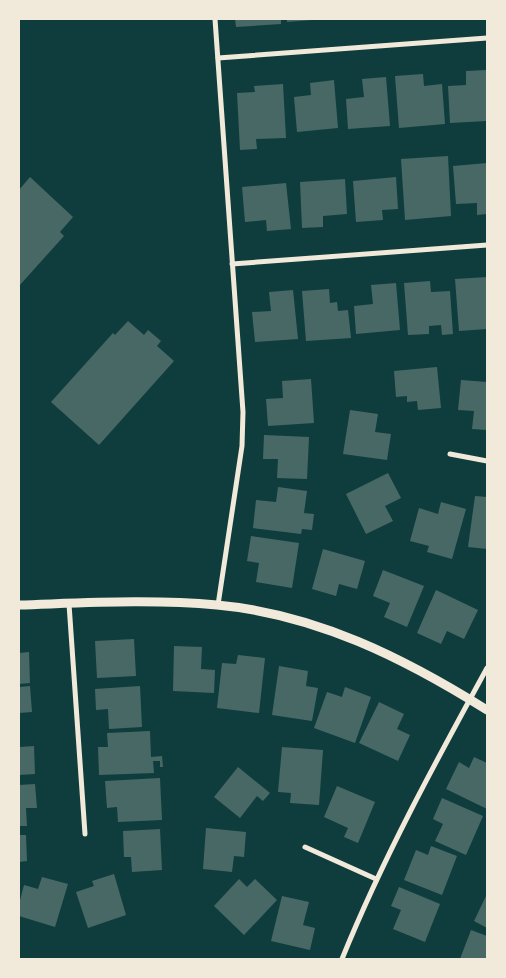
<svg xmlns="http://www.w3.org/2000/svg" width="506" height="978" font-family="Ubuntu,sans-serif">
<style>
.building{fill:#486865}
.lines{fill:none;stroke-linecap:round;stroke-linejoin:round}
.minor{stroke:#f1e9da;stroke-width:5}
.tertiary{stroke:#f1e9da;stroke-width:9}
</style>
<rect width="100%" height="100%" fill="#0f3d3e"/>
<!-- building -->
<g class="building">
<path d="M235,19h46v5l-45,3z"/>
<path d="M287,19h25v1l-25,2z"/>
<path d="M487,70v51l-37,2 -2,-37 18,-1v-14z"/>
<path d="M423,74l1,12 18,-2 3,40 -46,4 -4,-52z"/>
<path d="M386,77l4,49 -42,3 -2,-30 18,-2 -2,-18z"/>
<path d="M334,80l4,48 -41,4 -3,-35 17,-2 -1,-12z"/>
<path d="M283,84l3,54 -30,1 1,10 -17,1 -3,-57 18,-1 -1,-6z"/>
<path d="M448,156l3,60 -46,4 -4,-61z"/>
<path d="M487,163v51l-10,1v-12l-21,1 -3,-38z"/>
<path d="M30,177l43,40 -13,15 4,4 -45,50v-96z"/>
<path d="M396,177l2,32 -16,1 1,10 -27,2 -3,-41z"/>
<path d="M345,179l2,35 -24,2v11l-21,1 -2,-46z"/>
<path d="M286,183l5,46 -24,2 -1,-11 -21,2 -3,-35z"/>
<path d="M487,277v52l-28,2 -4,-52z"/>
<path d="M430,281l1,11 19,-1 3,43 -11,1 -1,-10 -12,1v8l-21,1 -4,-52z"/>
<path d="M396,283l4,47 -44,4 -2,-28 19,-2 -2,-19z"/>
<path d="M329,289l1,14 7,-1 1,9 10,-1 3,28 -45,3 -4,-50z"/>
<path d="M293,290l5,49 -43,3 -3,-30 19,-1 -2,-19z"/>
<path d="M128,321l16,14 4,-5 13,11 -4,5 17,15 -75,84 -48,-43 62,-69 2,2z"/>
<path d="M437,367l4,41 -23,2 -1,-9 -10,1v-6l-11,1 -2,-26z"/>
<path d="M311,379l3,44 -46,3 -2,-27 17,-1 -1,-17z"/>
<path d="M461,380l26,2v48l-15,-1 2,-18 -16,-1z"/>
<path d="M350,410l28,4 -3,18 16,2 -4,26 -44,-6z"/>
<path d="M264,435l45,2 -2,42 -30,-1 1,-19h-15z"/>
<path d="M388,473l13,25 -16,8 8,15 -27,13 -20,-40z"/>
<path d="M278,487l29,4 -3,22 10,1 -2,16 -10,-1 -1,5 -48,-6 3,-28 20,2z"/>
<path d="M475,496l12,1v52l-19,-2z"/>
<path d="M441,502l25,7 -14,50 -25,-7 2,-6 -19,-5 9,-33 19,6z"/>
<path d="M251,536l48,7 -7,45 -36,-6 3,-19 -12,-2z"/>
<path d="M323,549l42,12 -8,28 -18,-5 -3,12 -24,-7z"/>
<path d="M383,570l41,16 -17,41 -23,-10 6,-14 -17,-7z"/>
<path d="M436,590l42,20 -14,29 -17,-8 -6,13 -24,-11z"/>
<path d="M134,639l2,37 -39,2 -2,-37z"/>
<path d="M174,646l28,1 -1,22 14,1 -1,23 -41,-2z"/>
<path d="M29,652l1,31 -11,1v-31z"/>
<path d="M238,655l27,3 -6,55 -42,-5 5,-45 14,1z"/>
<path d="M279,666l29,5 -2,15 12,2 -6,33 -40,-6z"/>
<path d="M30,686l2,26 -13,1v-26z"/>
<path d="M140,686l2,41 -33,2 -1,-20 -12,1 -1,-21z"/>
<path d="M345,687l26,10 -16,46 -41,-15 13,-36 15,5z"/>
<path d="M379,702l25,12 -7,15 13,6 -12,26 -39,-18z"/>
<path d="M150,731l1,26 11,-1 1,11h-3v-6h-7l1,12 -55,2 -1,-28h10l-1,-14z"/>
<path d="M19,743l1,4 14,-1 1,28 -16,1z"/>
<path d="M282,747l41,3 -4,55 -29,-2 1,-10 -13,-1z"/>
<path d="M474,757l13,6v46l-41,-20 13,-27 10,6z"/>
<path d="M238,767l32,26 -7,8 -6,-5 -17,22 -26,-21z"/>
<path d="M160,778l2,42 -44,2 -1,-15 -10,1 -2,-27z"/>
<path d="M35,784l2,24h-11l1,18h-8v-41z"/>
<path d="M337,786l38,16 -17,41 -14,-6 4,-9 -24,-11z"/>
<path d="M442,798l41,18 -17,39 -31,-14 8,-17 -10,-5z"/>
<path d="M206,828l40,4 -2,25 -10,-1 -2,16 -29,-3z"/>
<path d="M160,829l2,41 -30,2 -1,-15h-7l-1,-26z"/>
<path d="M19,835h7l1,26 -8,1z"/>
<path d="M431,846l26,10 -15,39 -38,-15 12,-30 12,5z"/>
<path d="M114,874l12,41 -38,13 -12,-36 18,-6 -2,-5z"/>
<path d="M42,877l26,7 -13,43 -36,-11v-12l5,-19 14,4z"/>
<path d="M239,879l8,8 8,-8 22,21 -33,35 -30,-29z"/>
<path d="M399,887l41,17 -15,38 -32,-13 8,-19 -10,-4z"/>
<path d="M487,894v34l-13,-7z"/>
<path d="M282,896l27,6 -6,23 12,3 -5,22 -39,-9z"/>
<path d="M471,930l16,6v23h-27z"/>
</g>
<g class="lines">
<!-- minor -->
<g class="minor">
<path d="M215,19l28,393 -1,34 -24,159"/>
<path d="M218,58l269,-20"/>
<path d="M232,264l255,-19"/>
<path d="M450,454l37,7"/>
<path d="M69,604l16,230"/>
<path d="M305,847l71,32"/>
<path d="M342,959c41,-101 93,-196 145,-291"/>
</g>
<!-- tertiary -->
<path class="tertiary" d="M19,605c65,-2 132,-6 198,0 99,9 187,53 270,105"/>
</g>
<!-- border -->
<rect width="506" height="978" fill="none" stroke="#f1e9da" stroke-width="40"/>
</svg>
